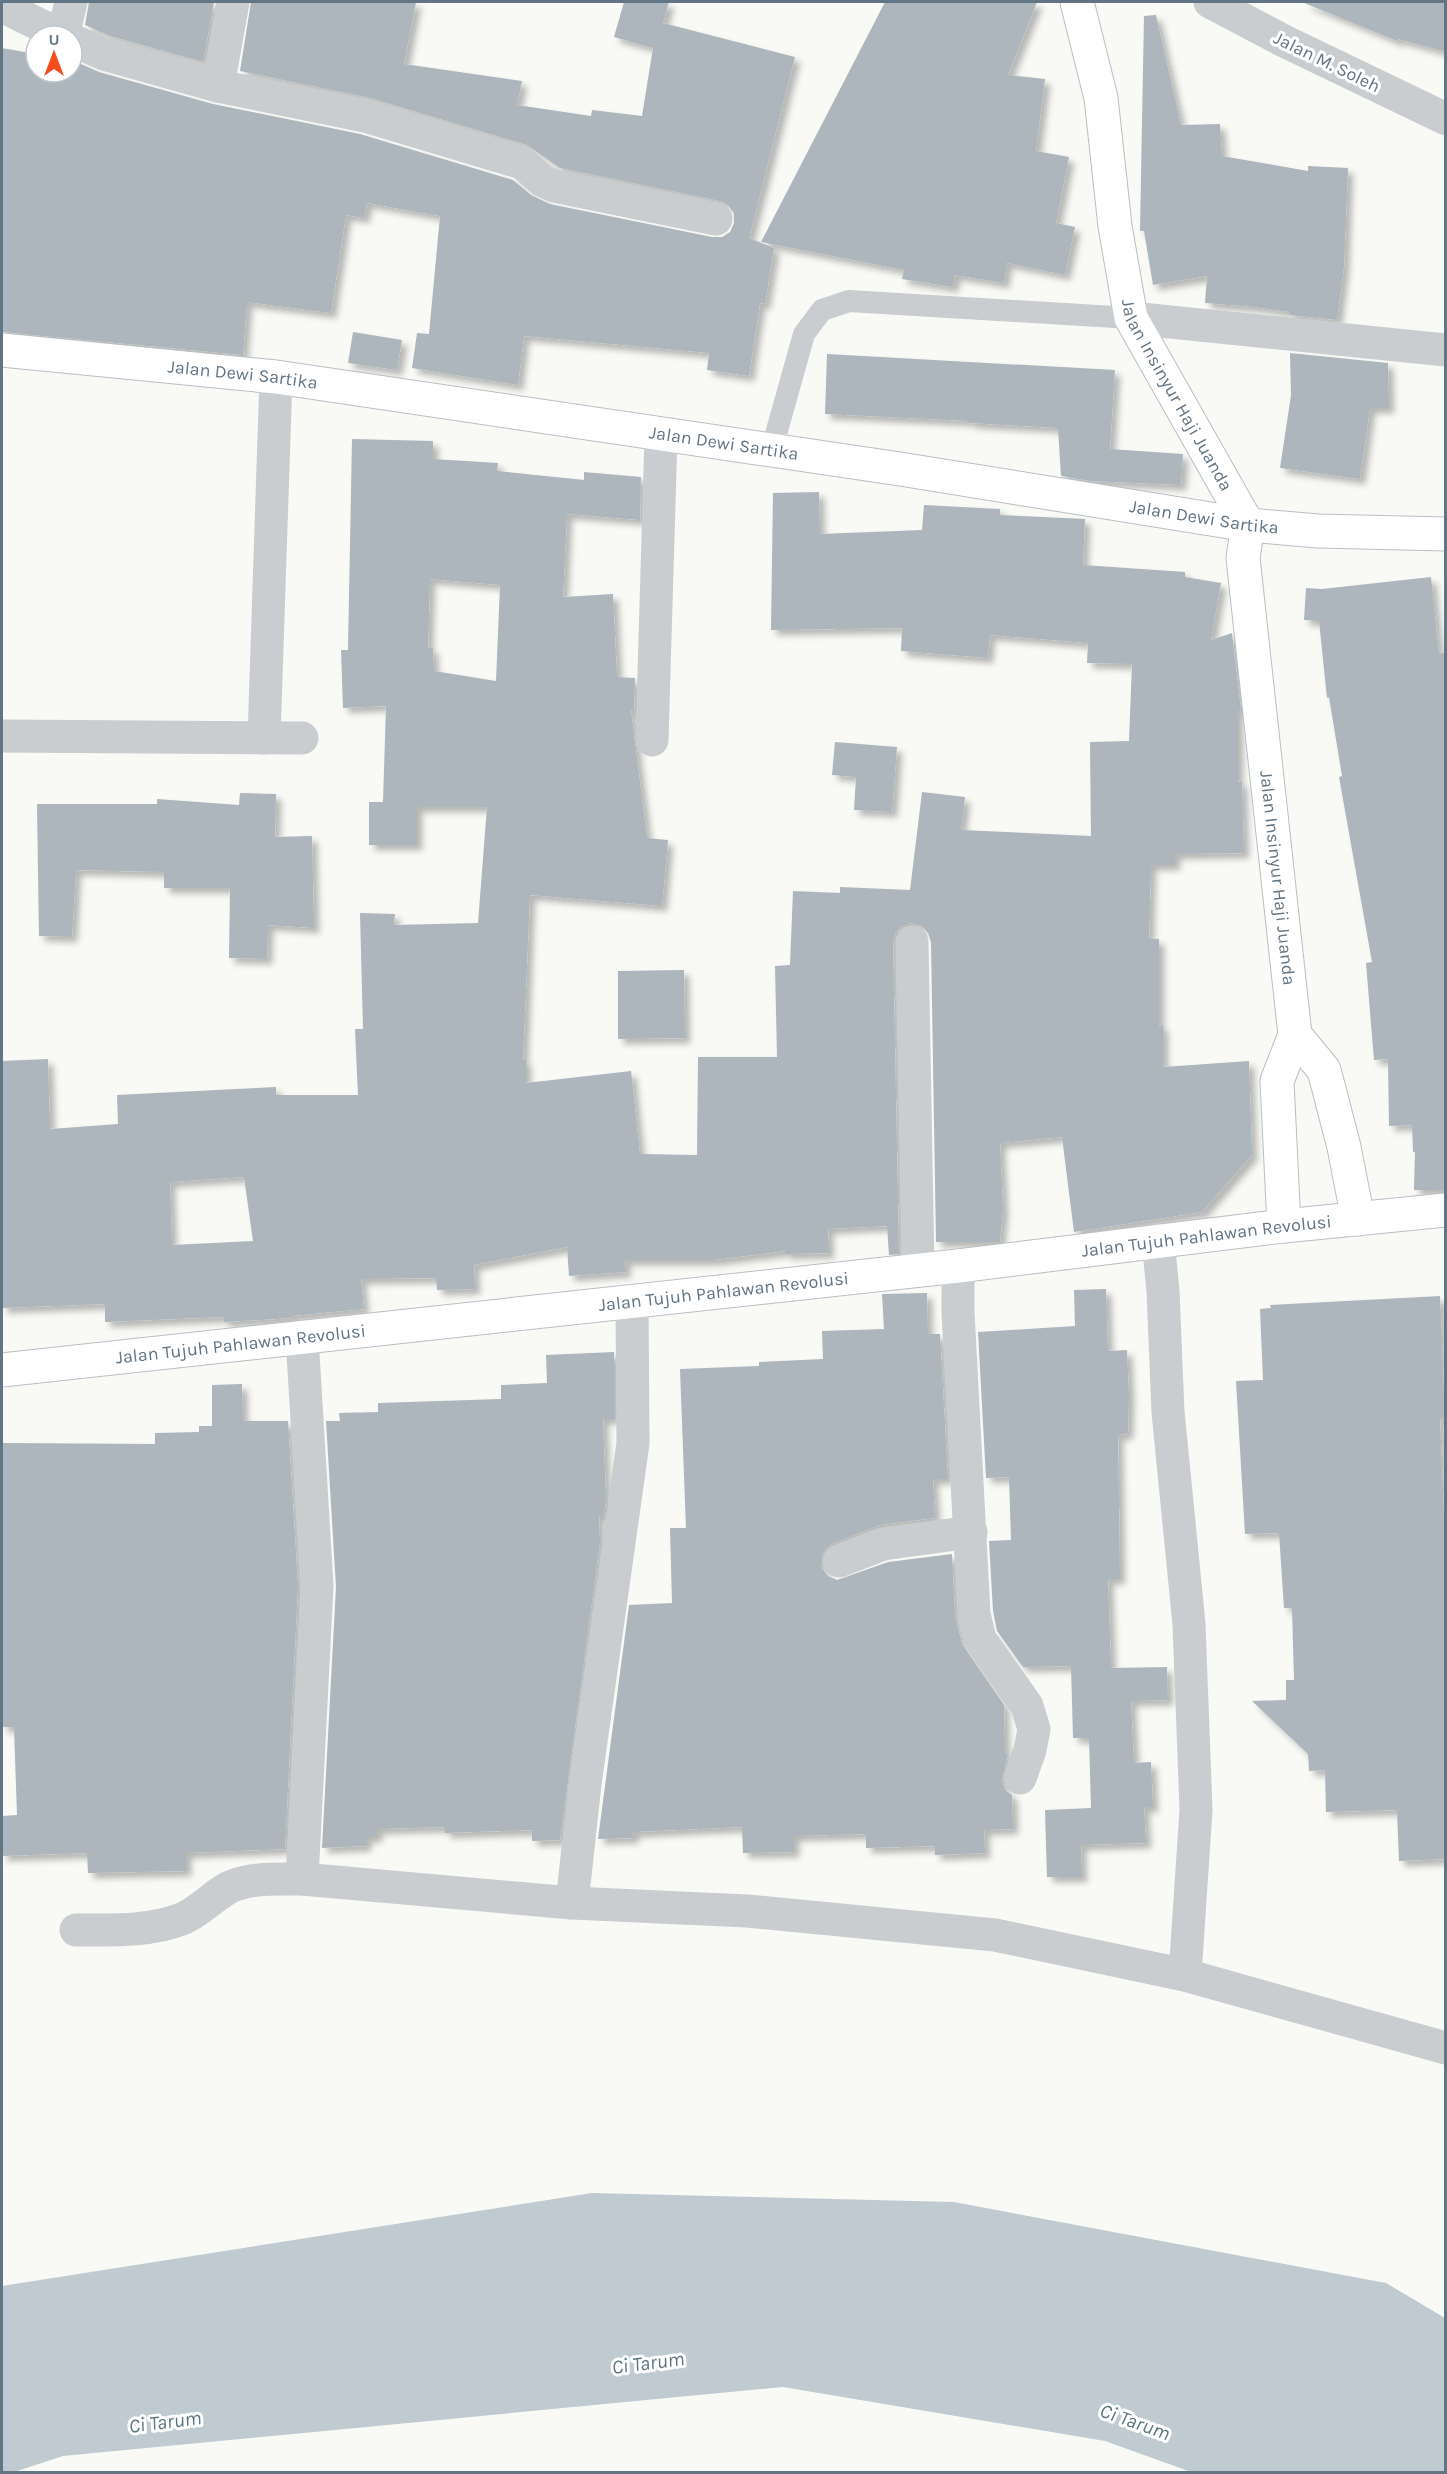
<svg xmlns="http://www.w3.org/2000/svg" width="1447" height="2474" font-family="Karla,sans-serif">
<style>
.water{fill:#bfcbd0}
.building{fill:#acb6bc;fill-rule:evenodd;filter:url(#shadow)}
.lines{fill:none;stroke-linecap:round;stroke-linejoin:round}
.secondary-casing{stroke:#b8bfc3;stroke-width:35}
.lane{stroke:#c9cdd0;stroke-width:22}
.street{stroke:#c9cdd0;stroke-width:33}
.secondary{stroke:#fff;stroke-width:33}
.labels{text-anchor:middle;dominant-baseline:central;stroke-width:6;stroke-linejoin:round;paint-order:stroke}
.street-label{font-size:18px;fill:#617584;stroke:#fff}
.water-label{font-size:20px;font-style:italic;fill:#5c767e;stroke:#fff}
</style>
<defs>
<filter id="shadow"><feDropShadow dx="5.5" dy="5.5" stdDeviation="3" flood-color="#0004"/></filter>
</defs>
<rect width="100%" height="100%" fill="#f9f9f6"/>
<!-- water -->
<path class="water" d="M592,2193l362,9 432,81 59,35v154h-254l-86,-31 -322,-54 -720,69 -49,16h-12v-186z"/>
<!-- building -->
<g class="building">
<path d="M89,2h125l-11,60 -93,-26 -25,-11z"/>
<path d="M251,2h165l-12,62 118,17 -5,24 74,11 1,-6 50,6 11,-68 -39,-11 10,-35h45l-6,21 132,34 -46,181 25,10 -9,56 -5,-1 -11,73 -42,-6 2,-17 -185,-17 -6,49 -106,-17 5,-35 12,1 11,-118 -73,-13 -3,15 -18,-3 -15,98 -84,-11 -4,53 -241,-23v-284l34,6v18h36v-12l27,12 114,32 147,30 153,46 18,15 19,9 162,33h10l8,-5 4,-9v-10l-6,-8 -8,-4 -160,-33 -33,-23 -157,-47 -130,-27z"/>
<path d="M885,2h152l-29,73 37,4 -9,72 33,6 -13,66 19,4 -10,48 -58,-12 -3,20 -49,-8 -2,12 -51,-8 2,-9 -143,-28z"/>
<path d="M1302,2h144v50l-48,-13 -1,2z"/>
<path d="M1156,15l25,110 39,-1 2,32 86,15v-5l40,2 -4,99 -7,53 -47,-5v-3l-35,-5 -50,-4 2,-27 -54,9 -9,-54h-4l4,-215z"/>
<path d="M353,332l49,8 -5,30 -49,-7z"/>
<path d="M1290,353l98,10 1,45h-19l-10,71 -80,-11 11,-73z"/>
<path d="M827,354l288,16 -5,79 73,5 -2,31 -91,-4 -29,-5 -3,-48 -88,-5v-2l-145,-7z"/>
<path d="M352,439l81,2v18l65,4 -1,8 87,9v-8l57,5 -1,43 -73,-6 -4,83 50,-3 4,83 18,1 -1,33 -3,-1 16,128 21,2 -6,66 -132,-11 -7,165h3v23l105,-12 9,83 57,1 1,-98h79l-2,-91 15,-1 3,-74 47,2v-6l70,3 12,-98 43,5 -4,33 130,6 -1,-94 39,-1 3,-77 -45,-1 1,-20 -98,-8 -2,23 -87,-7 1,-23 -131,2 2,-137 46,-1 1,42 102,-4 2,-25 76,4v6l85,4 -2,46 102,7v5l36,6 -10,57 21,-7 9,77 -3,1v71l4,-1 2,72 -69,1v11h-24l-2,74h10v87l4,-1v42l86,-6 3,94 -50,57 -128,20 -12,-95 -62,6 3,67 -3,32h-64l-5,-300 -3,-9 -6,-7 -11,-3 -8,3 -7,6 -3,10 6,312 -10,1 -2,-29 -59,3 1,24 -44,1v-3l-71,9h-89l1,12 -57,4 -2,-29 -93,18 1,24 -38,1 -1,-12 -75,1 3,30 -73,7 1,2 -68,4 -1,-5 -118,5v-18l-103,4v-247l46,-2 2,70 68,-5 -1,-29 159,-8v8h82l-3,-66h8l-3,-116 35,1 -1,11 84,-2 9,-116h-70v38h-48v-43h14l3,-96 -43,2 -2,-58h7zM430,579l70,6 -4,96 -62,-10 -1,-23h-5zM244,1177l9,64 -81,4 -2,-63z"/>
<path d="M1431,577l8,77 7,-2v538h-32l1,-38h-2l-1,-27 -23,1 -1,-67 -14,1 -8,-97 6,-1 -33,-185 3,-1 -13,-79 -2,1 -8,-77 -15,-1 2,-32 16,1z"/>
<path d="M835,742l62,5 -5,65 -38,-2 2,-33 -24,-2z"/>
<path d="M240,793l36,1 -1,43 37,-1 2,92 -46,-3 -1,34 -38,-1 1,-70h-66v-16l-88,-2 -4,67 -33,-1 -2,-132h120v-5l82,6z"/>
<path d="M684,970l1,68 -67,1v-68z"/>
<path d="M1106,1289l2,62 19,-1 2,45 -1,37 -1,2 -9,1 2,144h-12l3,89 56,-1 1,33 -37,1 3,62 17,-1 2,45h-9l2,36 -65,2 1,32h-35l-2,-67 46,-2 -2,-70h-16l-2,-72 -48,1 -26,-36 -4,-20 -4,-70 22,-1 -2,-63 -23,1 -8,-146 97,-6 -1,-36z"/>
<path d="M927,1293l1,41h12l8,145h-15l2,39 -55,7 -48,19 -8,6 -3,8v9l7,9 9,4 51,-18 64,-8 3,61 7,29 42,61 1,50h3l-6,26 3,9 7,5 1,34 -29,1 1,23 -50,2v-9l-69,2v-14l-72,2v16l-51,1 -1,-26 -109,5 1,6 -36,1 31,-234 43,-2 -2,-75h16l-6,-159 79,-3v-4l64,-3 -1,-28 62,-2 -2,-35z"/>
<path d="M1440,1296l5,122 -5,1 6,147v293l-47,2 -2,-51 -71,2 -1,-42 -16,1 -1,-17 -56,-53 34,-1v-20h8l-2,-72h-8l-5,-75 -34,1 -9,-153 27,-1 -3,-71 11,-1 -1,-3z"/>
<path d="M614,1352v67h-11l3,80 -2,17h-5l1,26 -40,298 -28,1v-11l-87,3v-6l-68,2v8h-11v9l-44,2 14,-261 -10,-166h14l-1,-8 39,-1v-9l123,-4v-14l46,-2 -1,-28z"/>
<path d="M242,1384l1,37h45l10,165 -13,263 -99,4v18l-98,2 -1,-20 -85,3v-40l15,-1 -3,-88h-12v-284l153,1v-11l44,-1v-6h13v-41z"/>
</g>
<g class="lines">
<!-- secondary casing -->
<g class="secondary-casing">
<g id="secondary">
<path id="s1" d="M1077,2l24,96 14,128 16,92 117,207 -5,33 52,477 -18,46 7,145"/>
<path id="s2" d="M2,350l274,27 624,92 348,56 70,6 128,3"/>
<path d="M1295,1035l29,35 20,77 14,72"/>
<path id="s3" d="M2,1370l956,-104 326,-40 162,-16"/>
</g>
</g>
<!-- lane -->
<path class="lane" d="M771,452l33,-118 18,-24 27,-9 282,17"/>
<!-- street -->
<g class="street">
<path d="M1210,2l74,39 162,78"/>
<path d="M2,6l60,30"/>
<path d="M63,36l8,-34"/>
<path d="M72,40l32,14 114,32 147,30 157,47 21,18 11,5 162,33"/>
<path d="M218,86l15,-84"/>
<path d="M1131,318l315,32"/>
<path d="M2,736l300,2"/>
<path d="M264,738l12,-361"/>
<path d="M652,740l9,-304"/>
<path d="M912,942l6,328"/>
<path d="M1158,1240l5,51 5,121 21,212 7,186 -11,165"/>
<path d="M958,1266v46l16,302 6,25 47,67 7,23 -4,21 -10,28"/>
<path d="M302,1337l15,249 -15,293"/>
<path d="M839,1561l44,-17 88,-12"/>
<path d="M572,1903l13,-119 48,-341 -1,-142"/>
<path d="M76,1930c36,0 71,2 106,-11 17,-7 30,-22 46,-31 23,-11 49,-9 74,-9l270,24 175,8 248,24 190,40 261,73"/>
</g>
<!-- secondary -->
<use href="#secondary" class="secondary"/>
</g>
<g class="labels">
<!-- street labels -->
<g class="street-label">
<text transform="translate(1327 62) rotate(26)">Jalan M. Soleh</text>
<text stroke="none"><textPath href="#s2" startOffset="242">Jalan Dewi Sartika</textPath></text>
<text stroke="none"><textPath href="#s1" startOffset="410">Jalan Insinyur Haji Juanda</textPath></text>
<text stroke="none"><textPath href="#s2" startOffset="728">Jalan Dewi Sartika</textPath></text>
<text stroke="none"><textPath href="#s2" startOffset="1214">Jalan Dewi Sartika</textPath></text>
<text stroke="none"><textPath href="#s1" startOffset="914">Jalan Insinyur Haji Juanda</textPath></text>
<text stroke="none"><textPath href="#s3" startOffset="1212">Jalan Tujuh Pahlawan Revolusi</textPath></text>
<text stroke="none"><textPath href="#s3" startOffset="726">Jalan Tujuh Pahlawan Revolusi</textPath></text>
<text stroke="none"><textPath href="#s3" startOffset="240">Jalan Tujuh Pahlawan Revolusi</textPath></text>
</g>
<!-- water labels -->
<g class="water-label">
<text transform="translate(648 2363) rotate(-7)">Ci Tarum</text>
<text transform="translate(165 2422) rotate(-7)">Ci Tarum</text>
<text transform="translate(1135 2422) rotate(20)">Ci Tarum</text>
</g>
</g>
<!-- border -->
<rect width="1447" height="2474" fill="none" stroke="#617584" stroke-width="6"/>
<!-- north arrow -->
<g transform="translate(54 54)"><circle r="28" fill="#ffffff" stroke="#c0c8ce" stroke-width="1.5"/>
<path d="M0-4.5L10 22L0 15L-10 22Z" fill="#f44c1c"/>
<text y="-9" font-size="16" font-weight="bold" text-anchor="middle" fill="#617584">U</text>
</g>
</svg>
